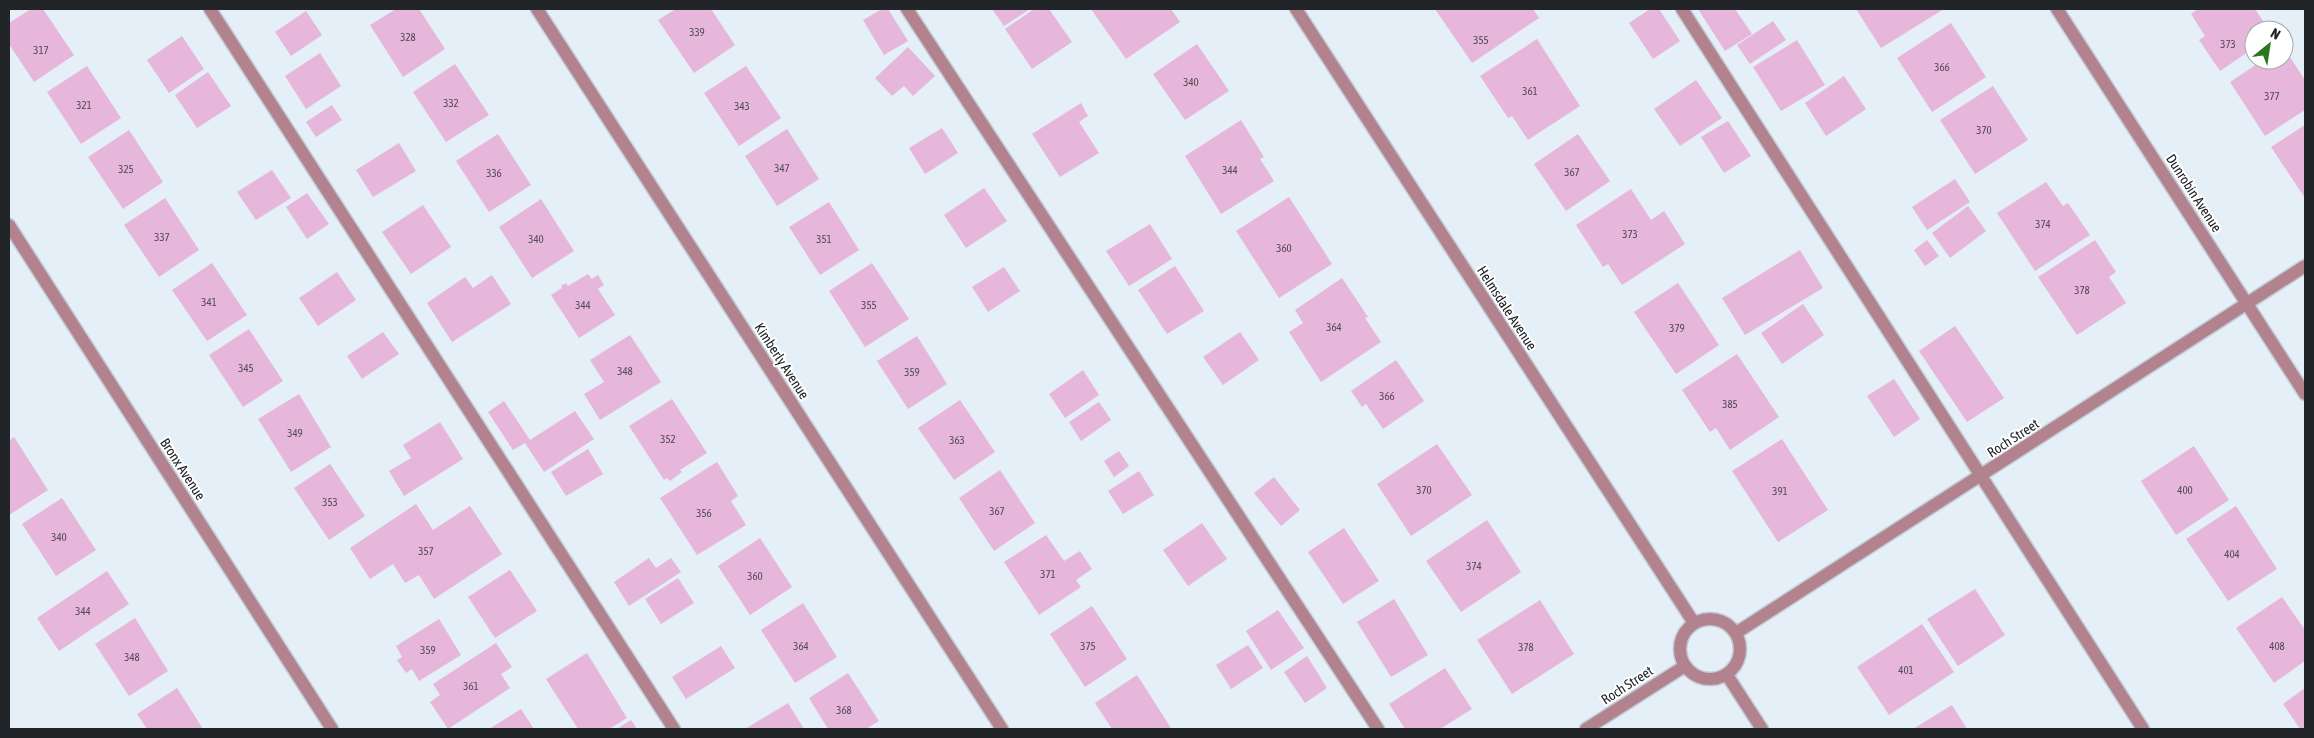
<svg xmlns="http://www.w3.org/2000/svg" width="2314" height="738" font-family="'Asap Condensed',sans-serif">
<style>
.building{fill:#e6b7da}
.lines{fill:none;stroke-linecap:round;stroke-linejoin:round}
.service-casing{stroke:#c2cbd3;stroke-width:15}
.minor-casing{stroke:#c2cbd3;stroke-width:15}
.tertiary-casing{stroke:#c2cbd3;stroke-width:15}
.service{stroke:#b2838f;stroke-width:12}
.minor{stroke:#b2838f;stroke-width:12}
.tertiary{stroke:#b2838f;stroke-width:12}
.labels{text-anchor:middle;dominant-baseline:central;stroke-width:4;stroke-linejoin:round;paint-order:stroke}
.number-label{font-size:11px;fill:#524a54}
.street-label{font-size:14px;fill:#212528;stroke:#fff}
</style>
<rect width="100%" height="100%" fill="#e5eff8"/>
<!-- building -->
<g class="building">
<path d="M31,9h12l31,46 -40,27 -25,-38v-21z"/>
<path d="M396,9h23l26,40 -42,28 -33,-52z"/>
<path d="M676,9h35l24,36 -41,28 -36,-53z"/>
<path d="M882,9h6l20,32 -24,14 -21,-35z"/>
<path d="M992,9h38l-26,17z"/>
<path d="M1034,9h15l23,33 -40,27 -27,-40z"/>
<path d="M1091,9h80l9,13 -54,37z"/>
<path d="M1435,9h98l6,9 -67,45z"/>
<path d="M1650,9h9l21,32 -27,18 -24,-36z"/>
<path d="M1698,9h37l17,25 -27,17z"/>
<path d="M1856,9h88l-63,39z"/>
<path d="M2198,9h57l14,21h-15v18l-34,23 -21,-31 6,-4 -14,-22z"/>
<path d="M306,11l16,24 -31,21 -16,-24z"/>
<path d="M1773,21l13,19 -36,24 -13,-19z"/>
<path d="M1951,23l35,54 -54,35 -35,-54z"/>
<path d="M182,36l22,33 -35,24 -22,-33z"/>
<path d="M1537,39l43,67 -52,34 -16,-24 -4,2 -28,-42z"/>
<path d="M1797,40l28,45 -44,26 -28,-44z"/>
<path d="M1197,44l32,47 -44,29 -32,-46z"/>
<path d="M908,47l27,29 -22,20 -9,-10 -12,10 -17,-18z"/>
<path d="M2284,48l21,32v30l-40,26 -35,-54 33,-22h21z"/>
<path d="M320,53l21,33 -35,23 -21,-33z"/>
<path d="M455,64l34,51 -43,27 -33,-50z"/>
<path d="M87,66l34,52 -40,26 -34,-52z"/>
<path d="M746,66l35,52 -42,28 -35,-53z"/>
<path d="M208,72l23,34 -34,22 -22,-33z"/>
<path d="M1844,76l22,33 -40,27 -21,-33z"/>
<path d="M1696,80l26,38 -42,28 -26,-37z"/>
<path d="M1993,86l35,54 -53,34 -35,-54z"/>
<path d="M1081,103l7,13 -9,6 20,31 -39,24 -28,-43z"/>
<path d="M332,105l10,15 -26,17 -10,-15z"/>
<path d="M1241,120l23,37 -4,2 14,22 -53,33 -36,-58z"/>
<path d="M1728,121l23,35 -27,17 -23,-36z"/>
<path d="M2305,125v73l-34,-51z"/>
<path d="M942,128l16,25 -33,21 -16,-26z"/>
<path d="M787,129l32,50 -42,27 -32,-50z"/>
<path d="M129,130l34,52 -40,27 -35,-52z"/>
<path d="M498,134l33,51 -42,27 -33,-51z"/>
<path d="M1578,134l32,47 -44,30 -32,-47z"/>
<path d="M399,143l17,28 -43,26 -17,-27z"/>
<path d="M272,170l19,28 -35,22 -19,-28z"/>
<path d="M1955,179l15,23 -43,28 -15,-23z"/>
<path d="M2046,182l17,24 5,-3 22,32 -55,36 -38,-58z"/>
<path d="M984,188l23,33 -41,27 -22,-33z"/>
<path d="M1631,189l20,31 13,-9 21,33 -63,41 -14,-21 -5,3 -27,-42z"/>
<path d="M307,193l22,31 -22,15 -21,-32z"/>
<path d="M1289,197l43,67 -53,34 -43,-67z"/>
<path d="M165,198l34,52 -40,27 -35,-52z"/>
<path d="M541,199l33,52 -42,27 -33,-51z"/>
<path d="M829,202l30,48 -39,25 -31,-48z"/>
<path d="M423,205l28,42 -40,27 -29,-42z"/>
<path d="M1968,206l18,25 -36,27 -18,-25z"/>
<path d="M1150,224l22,35 -43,27 -23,-35z"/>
<path d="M1927,240l12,16 -14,10 -11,-16z"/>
<path d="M2095,240l21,32 -7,5 17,26 -49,32 -39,-58z"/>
<path d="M1800,250l23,38 -78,47 -23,-37z"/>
<path d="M212,263l35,52 -40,26 -35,-51z"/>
<path d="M872,263l37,56 -44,28 -36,-56z"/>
<path d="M1175,266l29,45 -37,23 -29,-44z"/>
<path d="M1004,267l16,24 -32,21 -16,-25z"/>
<path d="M337,272l19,28 -38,26 -19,-28z"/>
<path d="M588,274l4,5 6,-4 6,10 -6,4 17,26 -36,23 -28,-43 11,-7 -1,-2 5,-3 2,3z"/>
<path d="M492,275l19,29 -59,38 -25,-39 38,-26 8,11z"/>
<path d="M1342,278l26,39 -3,1 16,24 -60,40 -32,-50 14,-9 -8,-13z"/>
<path d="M1678,283l41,62 -43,29 -42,-62z"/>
<path d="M1803,304l21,31 -42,29 -21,-31z"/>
<path d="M1955,326l49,72 -37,24 -48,-71z"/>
<path d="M249,329l34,52 -40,26 -34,-52z"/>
<path d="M383,332l16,22 -37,25 -15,-23z"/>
<path d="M1240,332l19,28 -36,25 -20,-28z"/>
<path d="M630,335l31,47 -61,38 -16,-26 20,-12 -14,-22z"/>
<path d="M917,336l30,48 -39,25 -31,-48z"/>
<path d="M1737,354l42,63 -49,33 -14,-22 -6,4 -28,-42z"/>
<path d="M1396,360l28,41 -41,28 -17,-25 -4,3 -11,-16z"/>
<path d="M1083,370l16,25 -34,23 -16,-24z"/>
<path d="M1894,379l26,40 -26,18 -27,-41z"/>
<path d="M299,394l32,53 -40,25 -33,-53z"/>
<path d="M672,399l35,54 -27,17 2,2 -12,9 -3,-3 -3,2 -35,-54z"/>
<path d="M960,400l35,52 -41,28 -36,-52z"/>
<path d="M504,401l26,39 45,-29 19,28 -50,33 -19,-29 -12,7 -25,-38z"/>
<path d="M1099,402l12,18 -30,21 -12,-19z"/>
<path d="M440,422l23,37 -59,37 -15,-25 22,-13 -8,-13z"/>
<path d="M14,437l34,53 -39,25v-74z"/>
<path d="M1782,439l46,71 -50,32 -46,-71z"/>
<path d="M1437,444l35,51 -61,41 -34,-52z"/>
<path d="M2194,446l35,54 -53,35 -35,-54z"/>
<path d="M588,449l15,25 -37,22 -15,-24z"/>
<path d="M1119,451l10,15 -15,11 -10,-16z"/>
<path d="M717,462l21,34 -7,5 15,24 -49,30 -37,-57z"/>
<path d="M330,464l35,52 -36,24 -35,-52z"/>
<path d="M1000,470l35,53 -41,28 -35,-53z"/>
<path d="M1139,471l15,24 -31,19 -15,-23z"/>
<path d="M1274,477l26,33 -19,16 -27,-33z"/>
<path d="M62,498l34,52 -40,26 -34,-52z"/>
<path d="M416,504l17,26 37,-24 32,48 -68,45 -15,-24 -14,8 -12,-19 -23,15 -20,-31z"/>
<path d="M2236,506l41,63 -49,32 -42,-62z"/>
<path d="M1487,520l34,52 -60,40 -35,-51z"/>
<path d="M1202,523l25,36 -39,27 -25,-36z"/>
<path d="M1344,528l35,53 -36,23 -35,-52z"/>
<path d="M1046,535l18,26 16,-10 12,18 -16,11 5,7 -42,28 -35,-53z"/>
<path d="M760,538l32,49 -42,28 -32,-49z"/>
<path d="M649,558l7,10 15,-10 10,14 -52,34 -15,-24z"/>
<path d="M510,570l27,41 -42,27 -27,-41z"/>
<path d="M107,571l22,33 -70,47 -22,-33z"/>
<path d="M678,578l16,25 -33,21 -16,-25z"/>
<path d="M1975,589l30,46 -47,31 -31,-47z"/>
<path d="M2282,597l23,33v31l-31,22 -38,-55z"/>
<path d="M1394,599l34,56 -37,22 -34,-55z"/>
<path d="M1540,600l34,54 -62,40 -35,-54z"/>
<path d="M803,603l34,54 -42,26 -34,-53z"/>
<path d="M1092,606l35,53 -42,28 -35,-53z"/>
<path d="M1278,610l26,38 -33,22 -25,-39z"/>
<path d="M135,618l33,53 -39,25 -34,-52z"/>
<path d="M439,619l22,36 -42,26 -7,-12 -6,4 -9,-13 5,-3 -6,-11z"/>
<path d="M1922,624l32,48 -65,43 -32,-48z"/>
<path d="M496,643l16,24 -11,7 9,14 -62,41 -18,-27 10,-7 -7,-11z"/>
<path d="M1248,645l15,23 -32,21 -15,-24z"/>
<path d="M721,646l14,22 -49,31 -14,-22z"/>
<path d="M587,653l40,65 -18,11h-31l-32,-50z"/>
<path d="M1307,656l20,32 -22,15 -21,-31z"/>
<path d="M1445,668l27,41 -32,20h-35l-16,-25z"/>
<path d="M848,673l31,48 -13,8h-38l-19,-31z"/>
<path d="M1137,675l34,53 -1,1h-58l-17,-26z"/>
<path d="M177,688l26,41h-56l-10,-15z"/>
<path d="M2305,688v41h-5l-17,-25z"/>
<path d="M788,703l16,26h-59z"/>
<path d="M1952,705l15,24h-54z"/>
<path d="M521,709l13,20h-45z"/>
<path d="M631,720l6,9h-20z"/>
</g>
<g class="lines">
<!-- service casing -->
<g class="service-casing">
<g id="service">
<path d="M210,9l464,720"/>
<path d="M907,9l471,720"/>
<path d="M1682,9l461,720"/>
</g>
</g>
<!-- minor casing -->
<g class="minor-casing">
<g id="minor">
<path d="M1296,9l398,614"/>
<path d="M2057,9l248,385"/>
<path d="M9,225l323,504"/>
<circle cx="1710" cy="649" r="30"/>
<path d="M1736,633l569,-367"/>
<path d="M1727,675l35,54"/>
<path d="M1586,729l99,-63"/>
</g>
</g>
<!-- tertiary casing -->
<g class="tertiary-casing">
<path id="tertiary" d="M537,9l465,720"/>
</g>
<!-- service -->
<use href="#service" class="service"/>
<!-- minor -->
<use href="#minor" class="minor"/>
<!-- tertiary -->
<use href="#tertiary" class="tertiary"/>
</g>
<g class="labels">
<!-- number labels -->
<g class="number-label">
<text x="697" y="32">339</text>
<text x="408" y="37">328</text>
<text x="1481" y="40">355</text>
<text x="2228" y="44">373</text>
<text x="41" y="50">317</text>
<text x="1942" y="67">366</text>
<text x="1191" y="82">340</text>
<text x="1530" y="91">361</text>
<text x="2272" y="96">377</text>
<text x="451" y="103">332</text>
<text x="84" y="105">321</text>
<text x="742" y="106">343</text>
<text x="1984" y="130">370</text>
<text x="782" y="168">347</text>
<text x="126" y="169">325</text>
<text x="1230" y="170">344</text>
<text x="1572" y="172">367</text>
<text x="494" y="173">336</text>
<text x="2043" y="224">374</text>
<text x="1630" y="234">373</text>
<text x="162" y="237">337</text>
<text x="536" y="239">340</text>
<text x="824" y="239">351</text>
<text x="1284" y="248">360</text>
<text x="2082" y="290">378</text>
<text x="209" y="302">341</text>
<text x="583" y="305">344</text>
<text x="869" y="305">355</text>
<text x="1334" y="327">364</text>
<text x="1677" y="328">379</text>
<text x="246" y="368">345</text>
<text x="625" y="371">348</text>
<text x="912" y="372">359</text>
<text x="1387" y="396">366</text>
<text x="1730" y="404">385</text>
<text x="295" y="433">349</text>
<text x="668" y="439">352</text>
<text x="957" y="440">363</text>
<text x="1424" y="490">370</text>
<text x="2185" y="490">400</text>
<text x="1780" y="491">391</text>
<text x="330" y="502">353</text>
<text x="997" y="511">367</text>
<text x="704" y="513">356</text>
<text x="59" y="537">340</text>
<text x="426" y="551">357</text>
<text x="2232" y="554">404</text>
<text x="1474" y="566">374</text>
<text x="1048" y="574">371</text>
<text x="755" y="576">360</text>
<text x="83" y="611">344</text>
<text x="801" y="646">364</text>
<text x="1088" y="646">375</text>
<text x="2277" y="646">408</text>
<text x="1526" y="647">378</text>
<text x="428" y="650">359</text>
<text x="132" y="657">348</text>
<text x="1906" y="670">401</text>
<text x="471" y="686">361</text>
<text x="844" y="710">368</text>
</g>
<!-- street labels -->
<g class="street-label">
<text transform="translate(2194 193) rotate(57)">Dunrobin Avenue</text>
<text transform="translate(1507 308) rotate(57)">Helmsdale Avenue</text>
<text transform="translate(782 361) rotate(57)">Kimberly Avenue</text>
<text transform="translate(2013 438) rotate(-33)">Roch Street</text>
<text transform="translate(183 469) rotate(57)">Bronx Avenue</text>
<text transform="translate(1627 685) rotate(-33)">Roch Street</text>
</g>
</g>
<!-- border -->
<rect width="2314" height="738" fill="none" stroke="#212528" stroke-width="20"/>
<!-- north arrow -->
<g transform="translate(2269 45) rotate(30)"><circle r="24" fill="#ffffff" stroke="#a6a8a9"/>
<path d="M0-4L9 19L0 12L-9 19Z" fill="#2a771f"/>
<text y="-8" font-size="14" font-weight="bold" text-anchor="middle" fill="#212528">N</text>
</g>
</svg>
